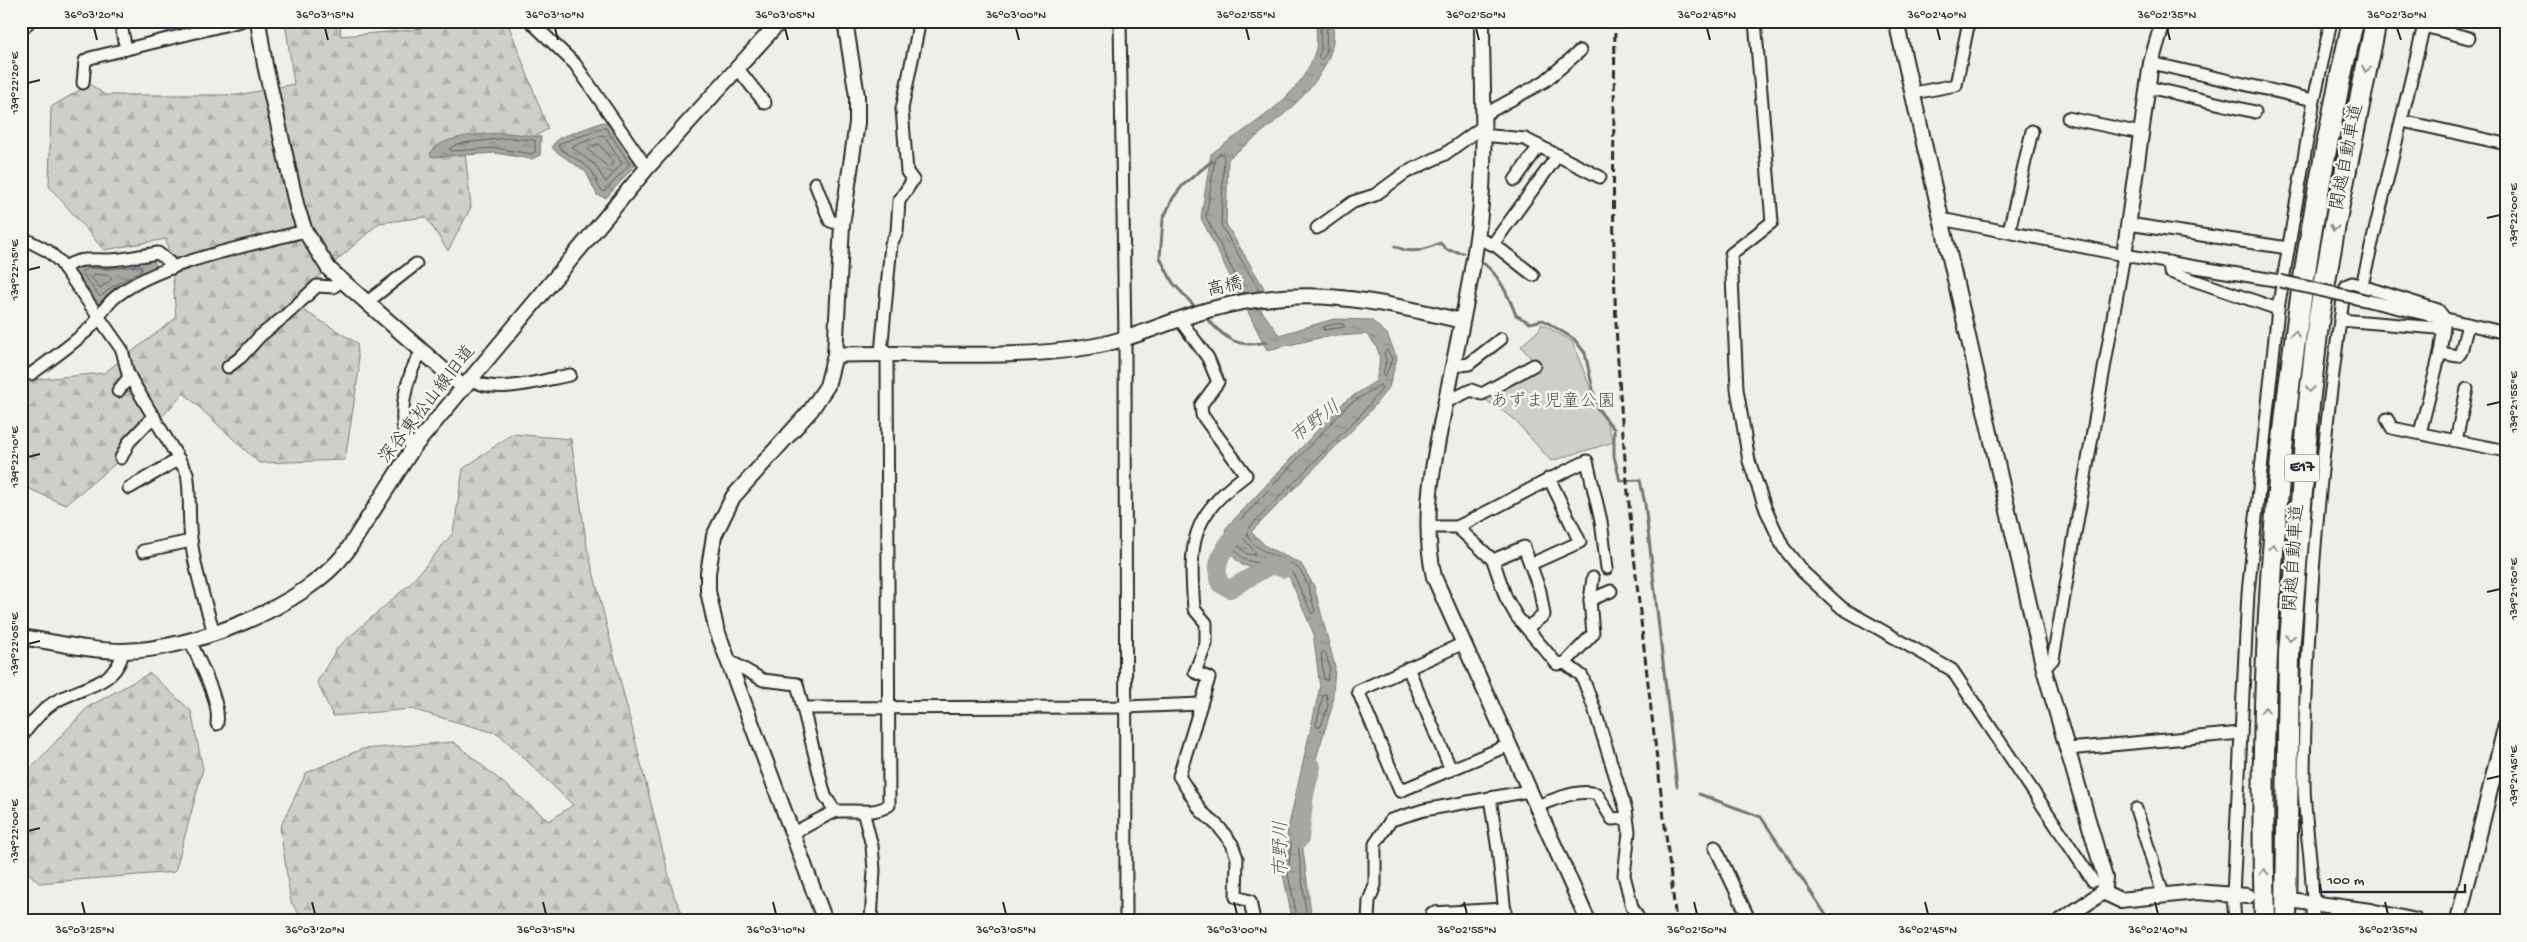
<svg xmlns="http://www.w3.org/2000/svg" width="2527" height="942" font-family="'Gochi Hand','Klee One',sans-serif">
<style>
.forest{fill:url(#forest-firs);stroke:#7c7c7a}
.green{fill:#cececa;stroke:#7c7c7a}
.water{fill:url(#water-ripples);stroke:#757573}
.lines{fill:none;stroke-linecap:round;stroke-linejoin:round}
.shore{stroke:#5c5c5b;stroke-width:1}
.stream{stroke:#757573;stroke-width:3}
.river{stroke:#a6a6a3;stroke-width:18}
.minor-casing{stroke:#2b2b2b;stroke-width:15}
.tertiary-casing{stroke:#2b2b2b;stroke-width:18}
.motorway-casing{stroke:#2b2b2b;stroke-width:24}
.minor{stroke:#f6f6f2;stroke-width:11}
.tertiary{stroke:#f6f6f2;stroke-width:14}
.motorway{stroke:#f6f6f2;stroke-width:20}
.rail{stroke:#2b2b2b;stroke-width:3;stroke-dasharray:8 4;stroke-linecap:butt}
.minor-bridge-casing{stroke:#2b2b2b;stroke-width:15;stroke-linecap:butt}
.minor-bridge{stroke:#f6f6f2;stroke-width:11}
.oneway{stroke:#90908e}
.ticks{fill:none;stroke:#2b2b2b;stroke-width:2}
.labels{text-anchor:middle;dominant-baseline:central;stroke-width:5;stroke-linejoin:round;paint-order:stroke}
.shield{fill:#f6f6f2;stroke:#686867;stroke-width:1}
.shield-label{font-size:16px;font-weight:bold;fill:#2b2b2b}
.street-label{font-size:18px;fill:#2b2b2b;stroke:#f6f6f2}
.park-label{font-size:18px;fill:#545453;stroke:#f6f6f2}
.water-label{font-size:19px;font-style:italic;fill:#565655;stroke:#f6f6f2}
.neatline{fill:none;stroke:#2b2b2b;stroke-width:2}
.ticks-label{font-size:12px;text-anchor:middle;fill:#2b2b2b}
</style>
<defs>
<pattern id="forest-firs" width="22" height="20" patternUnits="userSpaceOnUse" patternTransform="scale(1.25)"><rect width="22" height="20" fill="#cececa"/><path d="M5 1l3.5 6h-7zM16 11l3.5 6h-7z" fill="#b1b1ae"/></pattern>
<pattern id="water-ripples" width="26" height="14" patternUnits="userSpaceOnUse" patternTransform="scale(1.25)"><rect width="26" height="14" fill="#a6a6a3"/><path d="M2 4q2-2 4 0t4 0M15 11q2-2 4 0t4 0" fill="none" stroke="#878785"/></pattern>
</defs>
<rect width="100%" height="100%" fill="#eeeeea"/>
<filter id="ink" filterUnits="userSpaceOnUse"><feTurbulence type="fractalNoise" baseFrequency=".02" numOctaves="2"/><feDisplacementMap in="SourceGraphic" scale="10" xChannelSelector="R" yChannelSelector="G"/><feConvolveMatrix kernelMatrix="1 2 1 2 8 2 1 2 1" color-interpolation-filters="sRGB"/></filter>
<g filter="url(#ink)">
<!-- forest -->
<g class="forest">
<path d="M285,21h55l1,15 70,-6 41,-9h55l41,108 -29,16 -55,-2 7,64 -23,44 -22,-34 -47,6 -89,79 67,41 2,27 -14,90 -86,3 -75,-70 -58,62 -61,50 -44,-20v-104l83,-8 72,-55 -4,-52 -6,-27 -62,11 -55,-64 2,-79 39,-23 15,11h133l56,-11z"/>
<path d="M512,434l59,5 16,108 87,349 12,25h-383l-12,-19 -11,-74 26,-55 56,-24 92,-7 95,79 24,-16 -74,-71 -88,-25 -78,7 -16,-34 21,-35 72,-63 43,-51 10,-64z"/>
<path d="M150,673l41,38 12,58 -28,103 -136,11 -18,-17v-87l67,-72z"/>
</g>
<!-- green -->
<path class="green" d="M1542,324l30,17 23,59 10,18 9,24 -63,19 -39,-44 -17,-10 -11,-9 52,-33 -15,-19 17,-15z"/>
<!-- water -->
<g class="water">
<path d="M1316,21h16c13,58 -66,106 -104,138l-2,65 38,64 -5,19 20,28 55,-16 37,1 16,14 10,24 -8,29 -23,29 -115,116 16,15 34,17 13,22 21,81 -3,40 -30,96v39l10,79h-22l1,-8 -8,-39 5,-45 32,-142 -7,-55 -25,-58 -46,-9 -20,-19 4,-18 118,-126 32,-21c5,-22 7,-30 -10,-47l-42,3 -57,13 -66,-132 10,-64c37,-28 90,-55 104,-102 3,-9 1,-21 1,-31z"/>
<path d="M603,122l7,3 26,39 -30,34 -9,-3 -11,-23 -32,-22 -2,-4 7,-8z"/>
<path d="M508,133l33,4 -1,18 -8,4 -37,-6 -63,4 -2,-3c10,-20 58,-20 78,-21z"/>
<path d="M153,259l5,10 -44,22 -17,14 -25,-37 4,-2z"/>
</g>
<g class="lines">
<!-- shore -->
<g class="shore">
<path d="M1320,21l1,29 -3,7 3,3 5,-6 1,-33"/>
<path d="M606,128l24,36 -26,28c-8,-4 -7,-16 -14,-23 -9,-9 -24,-14 -32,-23l3,-3z"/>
<path d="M603,135l19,28 -16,19 -12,-18 -22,-17z"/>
<path d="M508,138l27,2v12l-4,2 -36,-6 -43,3 -3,-2 8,-5z"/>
<path d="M599,144l14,18 -4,6 -21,-18 2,-3z"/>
<path d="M141,266l1,4 -30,17 -12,10 -19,-25 8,-4 17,1z"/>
<path d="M95,274l15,2 2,3 -12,9 -8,-10z"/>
<path d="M1244,293l-38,-76 9,-59 6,-5 3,3 -3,69 37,63v4"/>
<path d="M1335,324h8l2,3 -22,3 1,-3z"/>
<path d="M1387,350l5,9 -7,18 -2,-2 3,-15 -2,-7z"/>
<path d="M1380,385l2,4 -20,24 -115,117c-1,21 39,27 51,38 10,10 13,30 17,43l-3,3 -20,-43 -47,-11 -17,-16 2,-13 117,-125z"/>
<path d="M1237,534h3l15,18v3l-8,-1 -12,-11z"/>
<path d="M1323,652l3,2 4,14 -3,13 -3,-2 -3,-24z"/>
<path d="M1326,694l2,12 -7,20 -3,1 -2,-2 7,-29z"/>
<path d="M1295,921l1,-9 -8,-38 4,-38 3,-2 2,2 10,85"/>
</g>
<!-- stream -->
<g class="stream">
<path d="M1395,246c15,9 29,4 45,-3l7,7 16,3"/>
<path d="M1480,261c18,11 28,34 36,54l14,8 13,-3 31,19 11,14 12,55 17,21v27l6,25 20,-1 5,24 32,282"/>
<path d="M1198,310l-25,-27 -13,-25 3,-39 10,-21 10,-13 29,-24"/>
<path d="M1204,316c22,22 31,33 63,26"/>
<path d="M1699,794l62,23 69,104"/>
</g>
<!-- river -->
<g class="river">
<path d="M1239,529c-14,18 -27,33 -19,55l10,5 41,-24 13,4"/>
<path d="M1300,839l5,-45 7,-27"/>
</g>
<!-- minor casing -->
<g class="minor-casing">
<g id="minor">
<path d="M120,21l6,28"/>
<path d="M530,21l45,43 72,104"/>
<path d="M1120,21l5,318 1,582"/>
<path d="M1755,21l17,201 -41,32 6,135 12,72 17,49 17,37 20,25 39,36 110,62 141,211"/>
<path d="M2424,26l45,12"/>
<path d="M21,30l9,-9"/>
<path d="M2151,63l163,37"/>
<path d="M738,69l27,34"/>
<path d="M83,83l2,-22 5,-3 151,-37"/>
<path d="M2148,87l107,25"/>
<path d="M1914,93l42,-8 13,-64"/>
<path d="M1482,116l63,-35 35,-30"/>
<path d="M2068,118l73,15"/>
<path d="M2402,121l104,23"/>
<path d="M1482,135l43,4 75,38"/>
<path d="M1515,180l24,-34"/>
<path d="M815,183l15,38 12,4"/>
<path d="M1941,219l183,36 156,26"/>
<path d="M2128,224l160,24"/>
<path d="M1317,228l36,-26 22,-7 30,-22 40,-19 37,-27"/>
<path d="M2009,231l23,-100"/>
<path d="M21,237l27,14 12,11 62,88 6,24 59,99c4,22 1,44 4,66 4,32 14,63 23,94"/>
<path d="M1477,238l19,8 37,29"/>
<path d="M1493,244l65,-89"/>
<path d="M2169,262l1,10 108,37 -30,284 -15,302 2,26"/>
<path d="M64,268c15,-11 27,-8 44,-8 16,0 34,-5 50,-7l11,9 3,6"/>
<path d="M2362,285l63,-264"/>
<path d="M2369,301l137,32"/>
<path d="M366,303l50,-39"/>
<path d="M2278,309l36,-209 17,-79"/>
<path d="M1180,320l28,38 10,24 -17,23 1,10 44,60c-56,42 -57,67 -52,134l12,14v21l-11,28 14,6 -30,98 22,35 18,16 13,17 5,14 -1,39 14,4 4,20"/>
<path d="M2340,320l97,8 8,-9"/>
<path d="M881,353l10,-109 6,-12 2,-31 14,-21 -6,-8 -5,-63 16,-79 -3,-9"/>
<path d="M2440,353l18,3 3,-4 7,-28"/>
<path d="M1453,366l16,-2 32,-25"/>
<path d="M228,367l13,-10 19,-21 25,-20 32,-30 16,1 8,-6"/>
<path d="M31,374c21,-15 41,-29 60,-47 9,-10 15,-24 27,-32 42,-33 134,-50 187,-64"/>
<path d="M471,379c22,17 72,1 99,-4"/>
<path d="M118,391l12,-15"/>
<path d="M1446,402l25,-12 11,4 52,-29"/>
<path d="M2387,419l5,9 114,23"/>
<path d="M2456,440l11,-51"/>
<path d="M413,448c-20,-20 -7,-76 9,-96"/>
<path d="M121,458l8,-16 25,-26"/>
<path d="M129,488l50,-29"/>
<path d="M1427,527h30l36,33 13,38 11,19 40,47 8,-1 17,13 12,32 32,102 3,22 -5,43 8,32 8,14"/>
<path d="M1457,527c44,-21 86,-46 130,-66l14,60 6,47"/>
<path d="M143,551l48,-10"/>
<path d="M1493,560l31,-13 16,44 4,24 -16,12"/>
<path d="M1531,564l49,-22 -31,-64"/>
<path d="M1590,600l3,-22"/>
<path d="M190,640c9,23 31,60 27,84"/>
<path d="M1464,643l-106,48 42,100 109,-46"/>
<path d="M728,660l35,20 34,4 28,112 10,15"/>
<path d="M1565,663l28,-29 -3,-34 21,-9"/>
<path d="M1408,668l43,102"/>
<path d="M2044,669l9,-10 71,-404"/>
<path d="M803,708l321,-1 77,-3"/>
<path d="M21,737c10,-12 18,-25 32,-34 24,-16 64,-16 70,-52"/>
<path d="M2068,749l173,-16"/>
<path d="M1490,798l8,52 8,71"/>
<path d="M1536,806c19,-6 41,-18 61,-12l15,25 15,-1"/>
<path d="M2136,809l27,85"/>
<path d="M863,811l9,35 2,24 -3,51"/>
<path d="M793,833c9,-4 39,-22 46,-22 16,-1 36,4 50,-6l-2,-452"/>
<path d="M1715,847l35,74"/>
<path d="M1368,921l1,-20 6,-16v-41l16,-24 33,-10 105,-19"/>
<path d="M1432,921v-8l73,-4"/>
<path d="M2313,921c2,-50 -10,-98 -9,-147 2,-161 17,-323 40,-482l3,-7 5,-2 86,27 7,9 -5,34 -20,80"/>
</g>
</g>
<!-- tertiary casing -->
<g class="tertiary-casing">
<g id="tertiary">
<path d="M258,21l7,44 32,143 8,23 24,38 134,118"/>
<path d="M1482,21c0,74 6,150 -6,224 -8,53 -20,106 -31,160 -12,58 -24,113 -11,172l154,344"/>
<path d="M1896,21l148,648 61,209 -2,14 -42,29"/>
<path d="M2124,255l27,-192 12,-42"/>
<path d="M835,355c84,-4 171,6 254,-8 43,-7 81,-27 123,-38 91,-25 161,-9 250,12"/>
<path d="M21,637c34,5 68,14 102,14 69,-1 182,-44 224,-100l66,-103 234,-280 133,-147"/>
<path d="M2103,892l17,8 76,-8 52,4"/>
<path d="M2297,901l73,10 46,10"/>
<path d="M825,921l-109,-293 -8,-37v-18l6,-37 19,-39 78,-87 16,-24 8,-31 7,-130 15,-102v-27l-12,-75"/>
<path d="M2458,921l48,-197"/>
</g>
</g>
<!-- motorway casing -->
<g class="motorway-casing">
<g id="motorway">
<path d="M2265,921c-9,-303 20,-604 88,-900"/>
<path d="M2286,921l3,-268 20,-249 10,-88 17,-97 40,-198"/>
</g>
</g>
<!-- minor -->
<use href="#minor" class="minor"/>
<!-- tertiary -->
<use href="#tertiary" class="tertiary"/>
<!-- motorway -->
<use href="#motorway" class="motorway"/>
<!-- rail -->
<path class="rail" d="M1615,21c-1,114 -4,227 3,340 11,187 37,374 58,560"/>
<!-- minor-bridge casing -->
<g class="minor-bridge-casing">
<path id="minor-bridge" d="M2280,281l89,20"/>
</g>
<!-- minor-bridge -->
<use href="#minor-bridge" class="minor-bridge"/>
</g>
<!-- one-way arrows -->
<defs><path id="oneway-chevron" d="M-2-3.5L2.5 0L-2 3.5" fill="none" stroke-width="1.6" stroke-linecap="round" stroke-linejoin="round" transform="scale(1.25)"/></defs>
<g class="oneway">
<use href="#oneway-chevron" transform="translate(2366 69) rotate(102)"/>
<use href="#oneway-chevron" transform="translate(2334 228) rotate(100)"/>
<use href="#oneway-chevron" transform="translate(2295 334) rotate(-82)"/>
<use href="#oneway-chevron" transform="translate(2310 389) rotate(97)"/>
<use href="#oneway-chevron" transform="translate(2273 547) rotate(-86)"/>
<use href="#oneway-chevron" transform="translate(2290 638) rotate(93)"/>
<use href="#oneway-chevron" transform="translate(2265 710) rotate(-88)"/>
<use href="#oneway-chevron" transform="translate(2264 872) rotate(-92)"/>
</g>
</g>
<!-- ticks -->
<path class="ticks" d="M94,28l3,12M325,28l3,12M555,28l3,12M785,28l3,12M1016,28l3,12M1246,28l3,12M1476,28l3,12M1707,28l3,12M1937,28l3,12M2167,28l3,12M2397,28l4,12M28,83l12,-3M2487,218l13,-3M28,270l12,-3M2487,405l13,-3M28,457l12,-3M2487,592l13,-3M28,644l12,-3M2487,779l13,-3M28,831l12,-3M82,902l3,12M312,902l3,12M543,902l3,12M773,902l3,12M1003,902l3,12M1234,902l3,12M1464,902l3,12M1694,902l3,12M1925,902l3,12M2155,902l3,12M2385,902l3,12"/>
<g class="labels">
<!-- shield labels -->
<rect class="shield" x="2284.5" y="454.5" width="35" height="27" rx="4"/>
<g class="shield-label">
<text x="2302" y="468">E17</text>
</g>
<!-- street labels -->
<g class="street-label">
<text transform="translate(2348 157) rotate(-79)">関越自動車道</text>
<text transform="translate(1225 288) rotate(-13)">高橋</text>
<text transform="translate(428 405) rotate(-52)">深谷東松山線旧道</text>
<text transform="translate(2295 558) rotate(-86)">関越自動車道</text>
</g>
<!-- park labels -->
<g class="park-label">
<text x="1553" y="402">あずま児童公園</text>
</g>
<!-- water labels -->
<g class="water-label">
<text transform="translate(1316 423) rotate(-37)">市野川</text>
<text transform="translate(1282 849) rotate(-90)">市野川</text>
</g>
</g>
<!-- margin -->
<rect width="2527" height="942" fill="none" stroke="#f6f6f2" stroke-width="55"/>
<!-- scale -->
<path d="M2320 884v8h145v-8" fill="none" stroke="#2b2b2b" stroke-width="2.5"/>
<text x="2327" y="884" font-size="15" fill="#2b2b2b" stroke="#f6f6f2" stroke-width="4" paint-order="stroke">100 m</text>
<rect x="28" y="28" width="2472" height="886" class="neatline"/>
<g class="ticks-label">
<text x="94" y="18">36°03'20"N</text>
<text x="325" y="18">36°03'15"N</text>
<text x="555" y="18">36°03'10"N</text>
<text x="785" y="18">36°03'05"N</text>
<text x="1016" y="18">36°03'00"N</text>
<text x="1246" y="18">36°02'55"N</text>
<text x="1476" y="18">36°02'50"N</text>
<text x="1707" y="18">36°02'45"N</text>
<text x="1937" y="18">36°02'40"N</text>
<text x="2167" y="18">36°02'35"N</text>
<text x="2397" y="18">36°02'30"N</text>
<text transform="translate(14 83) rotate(-90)" y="4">139°22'20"E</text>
<text transform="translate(2513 215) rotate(-90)" y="4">139°22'00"E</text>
<text transform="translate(14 270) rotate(-90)" y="4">139°22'15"E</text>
<text transform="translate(2513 402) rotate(-90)" y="4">139°21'55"E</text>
<text transform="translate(14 457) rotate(-90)" y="4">139°22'10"E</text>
<text transform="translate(2513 589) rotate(-90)" y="4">139°21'50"E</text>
<text transform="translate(14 644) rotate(-90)" y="4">139°22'05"E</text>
<text transform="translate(2513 776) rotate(-90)" y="4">139°21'45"E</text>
<text transform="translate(14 831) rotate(-90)" y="4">139°22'00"E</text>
<text x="85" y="933">36°03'25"N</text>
<text x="315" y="933">36°03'20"N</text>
<text x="546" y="933">36°03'15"N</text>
<text x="776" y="933">36°03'10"N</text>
<text x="1006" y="933">36°03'05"N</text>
<text x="1237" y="933">36°03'00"N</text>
<text x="1467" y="933">36°02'55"N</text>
<text x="1697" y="933">36°02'50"N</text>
<text x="1928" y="933">36°02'45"N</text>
<text x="2158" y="933">36°02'40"N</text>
<text x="2388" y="933">36°02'35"N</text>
</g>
</svg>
